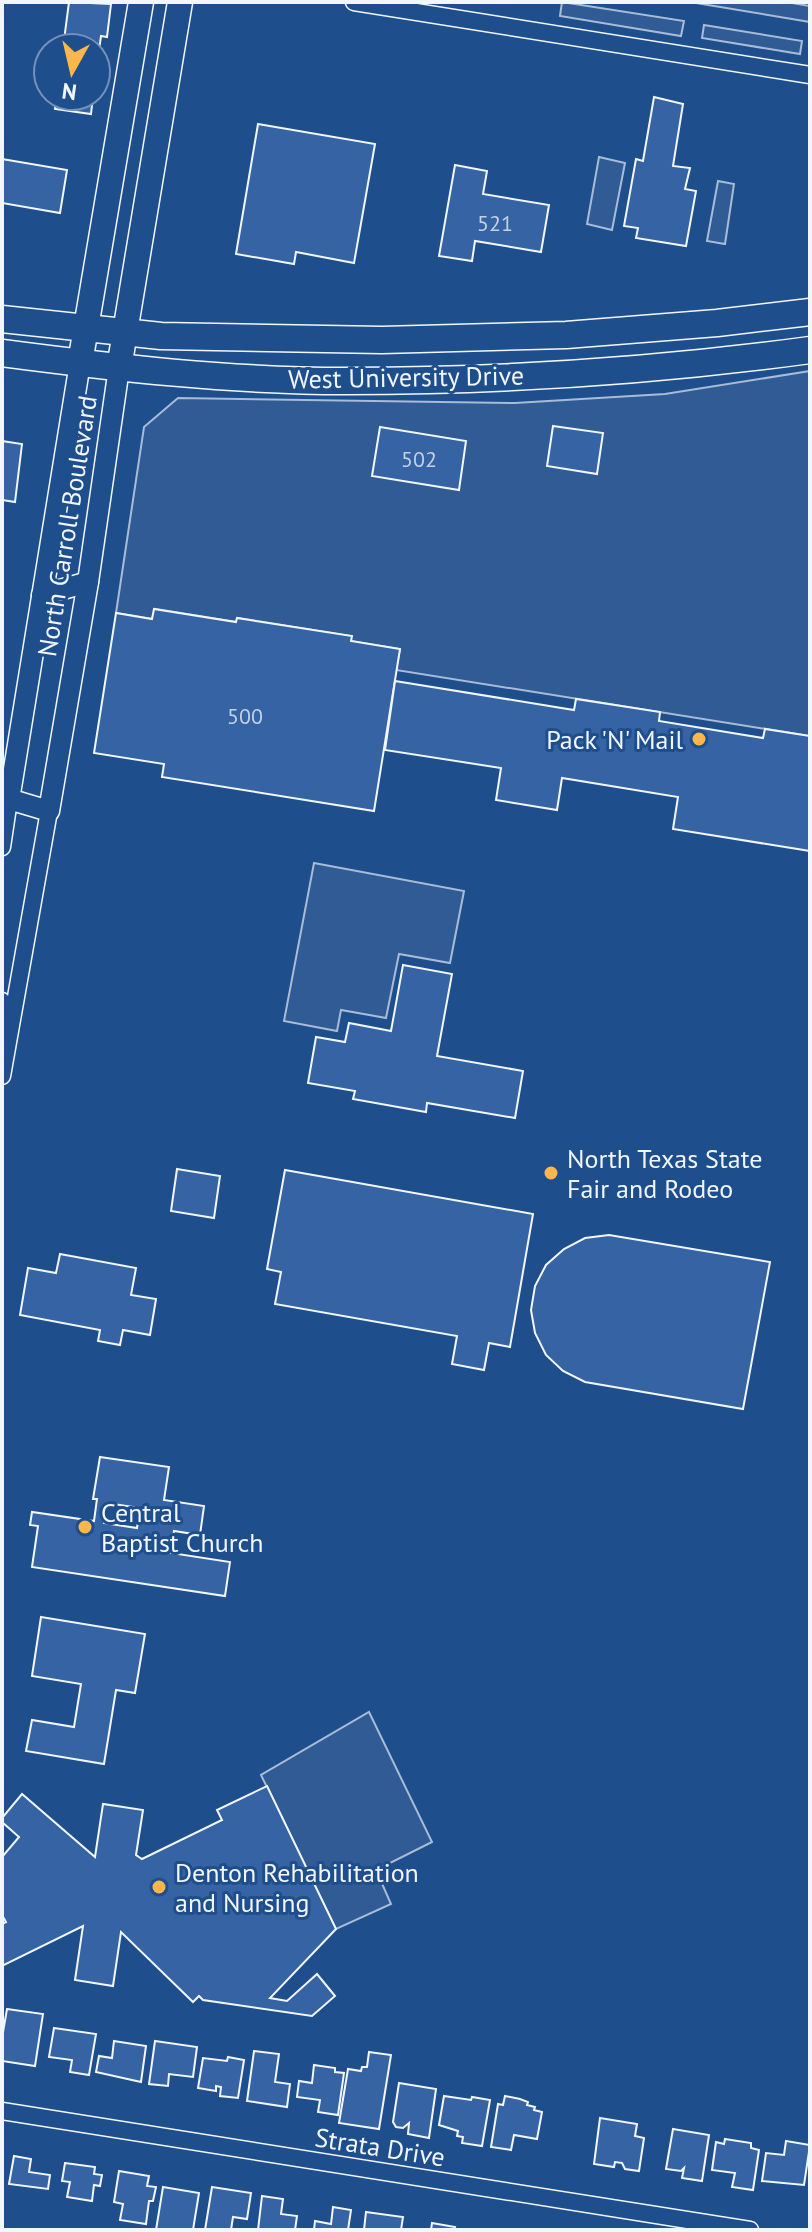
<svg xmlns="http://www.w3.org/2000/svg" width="812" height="2232" font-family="'PT Sans',sans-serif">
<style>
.parking{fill:#305b95;stroke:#a8bbd7;stroke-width:2}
.building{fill:#3563a3;stroke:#f2f6ff;stroke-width:2;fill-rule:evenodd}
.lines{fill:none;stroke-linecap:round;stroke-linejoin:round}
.minor-casing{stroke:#f2f6ff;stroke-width:19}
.tertiary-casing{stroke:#f2f6ff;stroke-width:23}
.secondary-casing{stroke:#f2f6ff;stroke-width:27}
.primary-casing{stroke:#f2f6ff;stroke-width:29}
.minor{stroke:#1f4e8c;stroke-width:16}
.tertiary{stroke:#1f4e8c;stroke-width:20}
.secondary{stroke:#1f4e8c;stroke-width:24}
.primary{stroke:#1f4e8c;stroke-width:26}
.poi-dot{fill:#ffb74d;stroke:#1f4e8c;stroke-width:3}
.labels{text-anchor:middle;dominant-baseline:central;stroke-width:6;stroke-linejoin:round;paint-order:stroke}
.number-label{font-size:22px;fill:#c3d1e8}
.street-label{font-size:26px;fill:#f2f6ff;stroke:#1f4e8c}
.poi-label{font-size:26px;fill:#f2f6ff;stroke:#1f4e8c;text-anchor:start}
</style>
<rect width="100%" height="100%" fill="#1f4e8c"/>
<!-- parking -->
<g class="parking">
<path d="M562,2l122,19 -3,15 -121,-20z"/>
<path d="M690,2h96l24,4v16z"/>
<path d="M704,25l98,16 -2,13 -98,-16z"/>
<path d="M599,157l26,6 -13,67 -25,-6z"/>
<path d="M718,181l16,3 -9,60 -18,-3z"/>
<path d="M810,371v365l-414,-66 4,-21 -49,-8v-5l-113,-18 -2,4 -81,-13 -3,10 -36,-6 28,-186 34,-29 337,5 150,-9z"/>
<path d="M314,863l150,28 -14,72 -51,-9 -13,64 -45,-8 -4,21 -53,-10z"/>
<path d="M369,1712l63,130 -56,28 15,34 -55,25 -75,-154z"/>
</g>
<!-- building -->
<g class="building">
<path d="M69,2l42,2 -4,33 -6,-1 -5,36v-24h-33z"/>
<path d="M57,96h36l-2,18 -36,-5z"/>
<path d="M654,97l29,7 -10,62 17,2 -5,21 11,2 -10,55 -50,-8 2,-10 -14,-2 12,-67 7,2z"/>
<path d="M258,124l117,20 -21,119 -58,-11 -2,12 -58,-10z"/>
<path d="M2,159l65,11 -7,43 -58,-10z"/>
<path d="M455,165l32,6 -4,23 66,11 -8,47 -66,-11 -3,20 -33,-5z"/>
<path d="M553,426l50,7 -6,41 -50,-8z"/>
<path d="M380,427l86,14 -7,49 -87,-14z"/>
<path d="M2,441l20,3 -7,58 -13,-2z"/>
<path d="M154,609l82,13 1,-4 115,18 -1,5 49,8 -26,162 -212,-34 2,-13 -70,-11 22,-140 36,6z"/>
<path d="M395,681l179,29 2,-11 84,13 -1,9 104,17 2,-9 45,7v115l-137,-22 5,-32 -116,-19 -5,32 -61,-10 5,-32 -116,-18z"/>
<path d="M403,965l49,9 -15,82 86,15 -8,47 -88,-15 -1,9 -73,-13 2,-8 -47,-8 8,-46 29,5 4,-19 42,8z"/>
<path d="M177,1169l43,7 -6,42 -43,-7z"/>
<path d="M285,1170l248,44 -23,133 -21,-4 -5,27 -32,-6 5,-28 -182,-32 6,-32 -14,-3z"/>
<path d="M609,1235l161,27 -27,147 -158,-27 -22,-11 -17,-16 -11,-22 -4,-23 4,-24 11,-21 18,-16 21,-11z"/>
<path d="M60,1254l76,14 -5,27 25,4 -6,36 -27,-5 -3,15 -22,-4 2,-11 -80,-15 8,-47 28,5z"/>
<path d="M100,1457l69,10 -5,33 40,6 -4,29 -26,-4 -3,22 59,9 -5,34 -193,-29 6,-41 -8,-1 2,-13 62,9 3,-22h-4zM107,1503l33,5 -3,20 -33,-5z"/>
<path d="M41,1617l104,17 -10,59 -19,-3 -12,74 -78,-13 6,-31 42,7 7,-43 -49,-8z"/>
<path d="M267,1786l69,143 -66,69 17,3 30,-27 18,22 -23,20 -109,-16 -4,-4 -6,6 -72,-70 -8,54 -38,-6 8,-54 -81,40v-42l4,-2 -4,-7v-58l17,-20 -17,-15v-4l20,-24 73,63 8,-53 40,6 -7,45 6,4 80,-39 -5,-10z"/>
<path d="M7,2009l36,5 -8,52 -33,-5v-23z"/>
<path d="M54,2028l42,6 -7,41 -19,-3 2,-12 -23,-3z"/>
<path d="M114,2041l32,5 -5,36 -45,-10 3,-16 13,2z"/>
<path d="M155,2041l42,6 -4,30 -24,-3 -1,12 -19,-2z"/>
<path d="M254,2051l25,3 -4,28 15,2 -3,23 -40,-6z"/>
<path d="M369,2052l22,3 -12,74 -40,-6 9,-54 13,2 1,-4h5z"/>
<path d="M228,2057l16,3 -6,38 -18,-2 1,-9 -5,-1v5l-18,-3 5,-30 24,3z"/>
<path d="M314,2065l21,3v4l9,1 -6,42 -20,-3 2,-12 -23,-3 2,-16 13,2z"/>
<path d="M399,2083l37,6 -7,49 -21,-4 1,-11 -6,5 -7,-1 -3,-5z"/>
<path d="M444,2096l27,4 1,-3 18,3 -8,46 -20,-3 1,-6 -6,-1 1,-5 -19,-6z"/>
<path d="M505,2096l15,3 8,3 -1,3 8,2 -1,3 8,2 -5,27 -23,-4 -3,15 -20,-3 7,-43 5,1z"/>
<path d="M600,2118l37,6 -2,12 9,2 -5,33 -14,-2 -3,-6 -7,-1 -1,5 -20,-3z"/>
<path d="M673,2129l36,6 -7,46 -20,-3 2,-10 -3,3 -15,-2z"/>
<path d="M725,2139l26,4v5l8,2 -6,40 -21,-3 3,-14 -23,-3 4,-28 8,2z"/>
<path d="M786,2141l24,4 -6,40 -42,-4 4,-28 18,2z"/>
<path d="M14,2156l17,3 -2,13 21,3 -2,14 -39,-5z"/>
<path d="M65,2163l30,4 -1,7 8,1 -2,11 -6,-1 -2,16 -25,-4 3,-15 -8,-1z"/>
<path d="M119,2171l30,5 -2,10 9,1 -3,14h-4l-3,23 -26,-4 3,-16 -9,-2z"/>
<path d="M163,2187l36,6 -6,37h-37z"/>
<path d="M212,2187l39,6 -4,26 -14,-2 -2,13h-26z"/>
<path d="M262,2196l21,3 -2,15 16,2 -2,14h-37z"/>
<path d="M333,2207l18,3 -3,20h-34l1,-9 16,3z"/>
<path d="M366,2212l37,5 -2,13h-37z"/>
<path d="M432,2223l23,4 -1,3h-23z"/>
</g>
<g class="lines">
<!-- minor casing -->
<g class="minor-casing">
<g id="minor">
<path d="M354,2l456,73"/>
<path d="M2,847l7,-47"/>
<path d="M2,1001l2,28"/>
<path d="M2,1076l47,-265"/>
<path d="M2,2111l748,119"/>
</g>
</g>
<!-- tertiary casing -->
<g class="tertiary-casing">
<g id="tertiary">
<path d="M42,595l46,-13"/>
<path d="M2,797l47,14 39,-229 31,-214"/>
<path d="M9,800l71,-437"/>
</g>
</g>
<!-- secondary casing -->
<g class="secondary-casing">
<g id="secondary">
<path d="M80,363l61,-361"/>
<path d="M119,368l61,-366"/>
</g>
</g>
<!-- primary casing -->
<g class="primary-casing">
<g id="primary">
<path d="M2,319l159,17 221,4 184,-5 151,-12 93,-11"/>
<path d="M2,353c114,15 229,28 344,28 155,0 310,-10 464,-31"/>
</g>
</g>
<!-- minor -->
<use href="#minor" class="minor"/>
<!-- tertiary -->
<use href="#tertiary" class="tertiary"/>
<!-- secondary -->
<use href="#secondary" class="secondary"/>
<!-- primary -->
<use href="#primary" class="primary"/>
</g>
<!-- markers -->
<g class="poi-dot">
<circle cx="699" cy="739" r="8"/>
<circle cx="551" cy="1173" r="8"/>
<circle cx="85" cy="1527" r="8"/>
<circle cx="159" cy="1887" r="8"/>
</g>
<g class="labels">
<!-- number labels -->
<g class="number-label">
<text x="495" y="223">521</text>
<text x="419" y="459">502</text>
<text x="245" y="716">500</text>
</g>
<!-- street labels -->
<g class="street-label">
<text transform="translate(406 377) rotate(-1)">West University Drive</text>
<text transform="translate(67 526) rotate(-81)">North Carroll Boulevard</text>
<text transform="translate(380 2147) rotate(9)">Strata Drive</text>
</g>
<!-- poi labels -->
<g class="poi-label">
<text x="683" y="739" text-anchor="end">Pack 'N' Mail</text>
<text x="567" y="1158">North Texas State<tspan x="567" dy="30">Fair and Rodeo</tspan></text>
<text x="101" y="1512">Central<tspan x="101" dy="30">Baptist Church</tspan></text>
<text x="175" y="1872">Denton Rehabilitation<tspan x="175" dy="30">and Nursing</tspan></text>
</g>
</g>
<!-- border -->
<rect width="812" height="2232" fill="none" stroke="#f2f6ff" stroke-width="8"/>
<!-- north arrow -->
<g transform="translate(72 72) rotate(188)"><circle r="38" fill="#1f4e8c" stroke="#7391ba" stroke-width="2"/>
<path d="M0-6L14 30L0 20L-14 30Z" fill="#ffb74d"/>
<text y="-12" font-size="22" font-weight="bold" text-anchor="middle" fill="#f2f6ff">N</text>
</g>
</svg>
